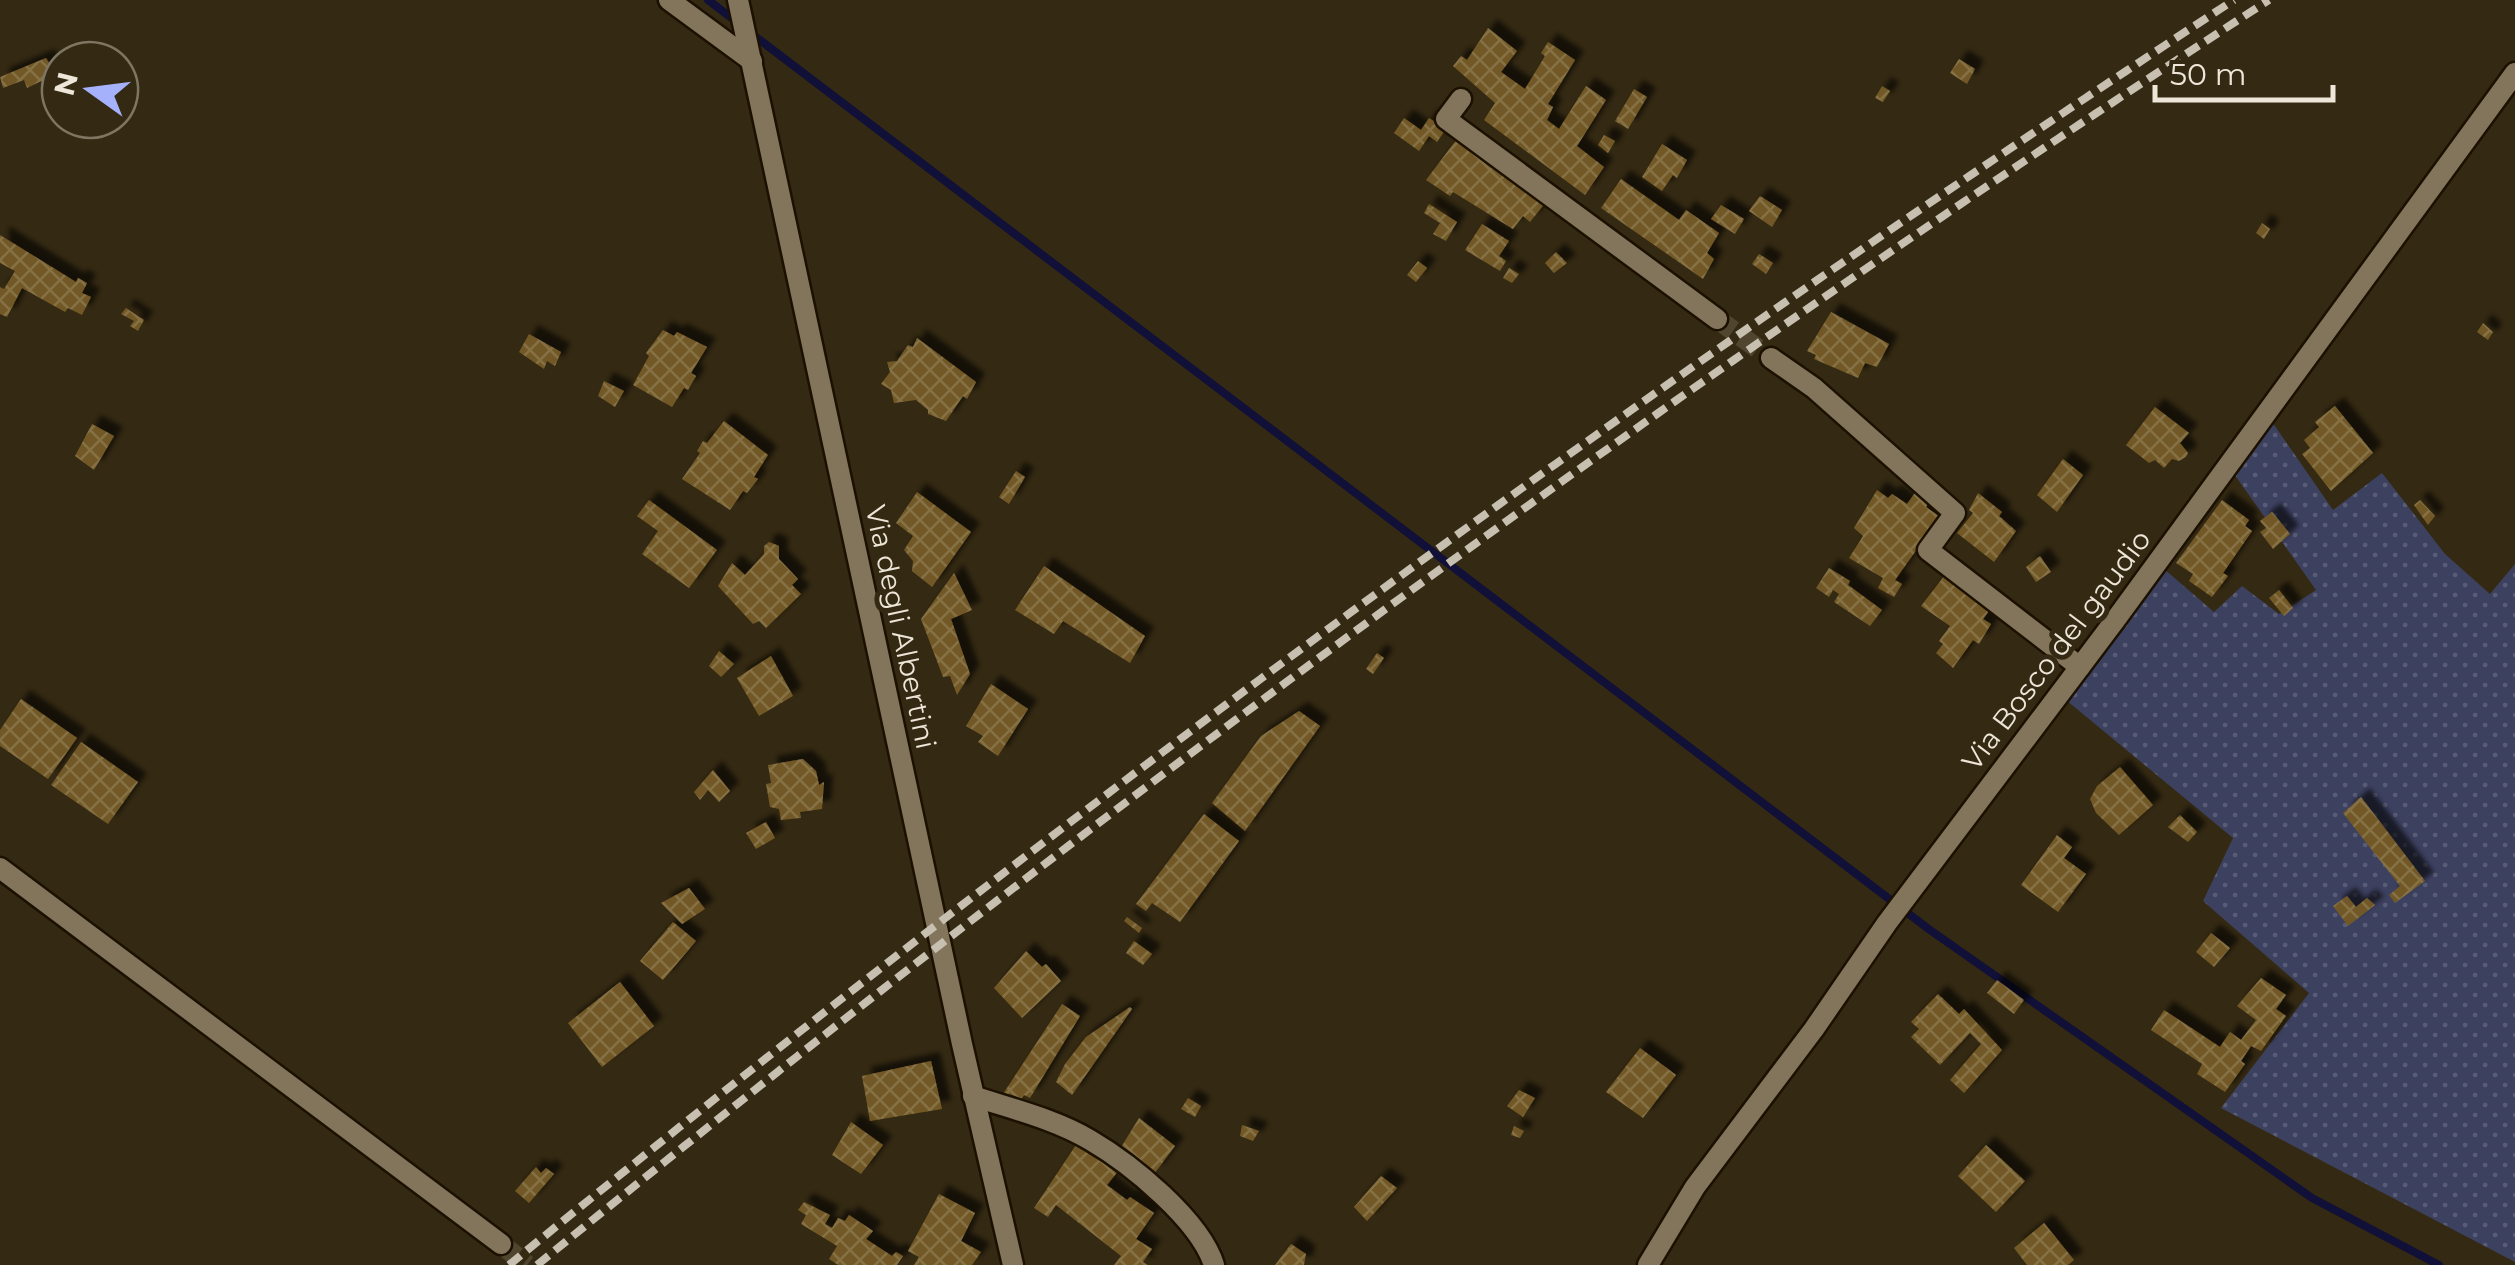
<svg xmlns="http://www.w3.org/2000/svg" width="2515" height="1265" font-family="Montserrat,sans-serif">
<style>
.grass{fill:url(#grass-dots)}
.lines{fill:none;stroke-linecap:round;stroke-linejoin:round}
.stream{stroke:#101038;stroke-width:8}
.building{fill:url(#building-cross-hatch);filter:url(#shadow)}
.street-tunnel{stroke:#504630;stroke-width:20;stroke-dasharray:20 10;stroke-linecap:butt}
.street-casing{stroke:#1c1100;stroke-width:25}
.street{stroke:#82755c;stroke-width:20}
.rail{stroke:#c7bfaf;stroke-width:8;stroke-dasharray:15 8;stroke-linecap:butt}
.labels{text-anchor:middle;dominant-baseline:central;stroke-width:10;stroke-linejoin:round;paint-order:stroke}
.street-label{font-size:28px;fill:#eee7d9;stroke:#342912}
</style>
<defs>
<pattern id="grass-dots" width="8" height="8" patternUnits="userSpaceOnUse" patternTransform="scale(2.5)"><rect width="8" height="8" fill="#3d4160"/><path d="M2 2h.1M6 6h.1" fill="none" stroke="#595c76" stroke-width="1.8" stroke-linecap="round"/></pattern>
<pattern id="building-cross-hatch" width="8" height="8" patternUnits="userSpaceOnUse" patternTransform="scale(2.5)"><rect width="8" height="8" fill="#725925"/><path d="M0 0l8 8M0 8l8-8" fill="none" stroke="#867144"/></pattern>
<filter id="shadow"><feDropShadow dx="9" dy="-9" stdDeviation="2.5" flood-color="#0009"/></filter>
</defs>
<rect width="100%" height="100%" fill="#342912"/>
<!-- grass -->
<path class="grass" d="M2270,419l63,91 49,-37 63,81 45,40 25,-30v698l-294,-154 88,-115 -106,-92 30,-63 -167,-138 98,-131 50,43 28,-26 37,28 37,-24 -84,-119z"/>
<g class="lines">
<!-- stream -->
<g class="stream">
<path d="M708,0l29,22"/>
<path d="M748,31l1182,899 382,268 127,67"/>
</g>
</g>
<!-- building -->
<g class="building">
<path d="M1488,28l29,23 -16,21 24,17 20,-33 -4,-3 7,-11 27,18 -27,44 5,3 -6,13 12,9 27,-43 20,14 -29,46 27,21 -19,28 -101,-75 11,-17 -42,-37 8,-10 6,4z"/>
<path d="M46,58l10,16 -29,14 -3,-8 -21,8 -3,-11z"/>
<path d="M1959,59l16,10 -8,15 -17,-11z"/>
<path d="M1882,86l8,5 -7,11 -8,-4z"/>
<path d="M1634,89l13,8 -19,32 -13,-8z"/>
<path d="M1404,118l17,12 8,-12 17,11 -9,13 -8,-6 -10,15 -25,-18z"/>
<path d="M1604,135l11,6 -7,12 -10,-8z"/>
<path d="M1457,139l89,63 -16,20 -7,-6 -10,13 -60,-37 -3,4 -24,-16z"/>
<path d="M1662,144l25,16 -10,18 -4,-3 -11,16 -20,-14z"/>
<path d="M1621,179l58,41 7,-10 33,23 -12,20 7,6 -11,20 -102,-71z"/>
<path d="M1760,196l22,14 -10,17 -23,-16z"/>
<path d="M1429,204l28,18 -11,19 -13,-7 7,-11 -16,-10z"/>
<path d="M1721,205l23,14 -9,15 -24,-15z"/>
<path d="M2262,223l8,6 -6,10 -8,-6z"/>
<path d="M1482,224l27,17 -10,15 7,5 -6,10 -35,-21z"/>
<path d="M0,235l76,47 2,-4 9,5 -5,10 9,4 -9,18 -14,-7 -3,4 -43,-24 -15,29 -7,-3v-27l4,2 11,-18 -15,-8z"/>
<path d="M1556,252l11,11 -13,10 -9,-10z"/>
<path d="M1759,254l14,9 -7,11 -14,-10z"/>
<path d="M1418,261l9,7 -11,14 -9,-7z"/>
<path d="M1509,268l10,6 -7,9 -9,-5z"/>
<path d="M126,308l18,12 -6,11 -8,-5 4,-5 -13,-7z"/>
<path d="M1831,312l58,32 -12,23 -12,-4 -7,15 -44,-19 2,-4 -9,-4z"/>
<path d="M2483,323l10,9 -5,8 -11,-8z"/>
<path d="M663,330l11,6 3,-4 30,15 -16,26 5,3 -8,14 -4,-2 -12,19 -39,-22 16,-29 -3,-3z"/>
<path d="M529,334l32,18 -6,14 -8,-5 -3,8 -25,-17z"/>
<path d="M917,338l59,44 -9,17 -4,-3 -17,25 -18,-7v-4l-12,-10 -22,3 -3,-13 -10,-6 9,-12 -3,-10 10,-1 11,-16 5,2z"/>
<path d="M604,381l20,10 -9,16 -17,-11z"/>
<path d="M2335,406l38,47 -42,38 -29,-37 8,-6 -6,-8 15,-13 -4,-5z"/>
<path d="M2155,407l34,26 -9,10 8,10 -2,4 -7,4 -7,-2 -8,9 -9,-8 -6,3 -23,-18z"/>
<path d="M724,421l44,34 -14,22 4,2 -11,14 -4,-2 -13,19 -48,-31 18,-26 -3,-2 6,-10 4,2z"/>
<path d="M92,424l22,12 -20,34 -19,-14z"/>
<path d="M2063,459l20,16 -26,37 -20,-17z"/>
<path d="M1016,471l9,6 -16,27 -10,-7z"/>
<path d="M1877,490l11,8 4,-4 15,10 10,-14 15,8 -6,9 14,10 -45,63 7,4 -8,13 -16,-9 5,-10 -34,-20 14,-22 -9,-8z"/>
<path d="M917,492l54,40 -39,55 -20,-16 1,-10 -9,-11 9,-14 -17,-13z"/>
<path d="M1978,493l24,19 -3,4 17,15 -22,31 -37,-29 16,-20 -4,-3z"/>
<path d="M649,500l68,50 -28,38 -47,-34 16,-23 -21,-15z"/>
<path d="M2222,500l27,20 -4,6 7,5 -29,42 5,3 -16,21 -23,-16 4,-7 -17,-11z"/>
<path d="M2420,500l15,16 -7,9 -14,-20z"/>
<path d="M2272,512l18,22 -17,15 -13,-17 6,-4 -6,-7z"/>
<path d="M769,542l10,4v13l19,20 -6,6 9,9 -35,34 -7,-7 -6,3 -35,-38 14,-23 13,12 19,-21v-8z"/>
<path d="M2040,556l11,16 -15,10 -10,-15z"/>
<path d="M1044,566l101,70 -15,27 -67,-42 -9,13 -39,-24z"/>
<path d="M1829,568l21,13 -2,4 34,25 -12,16 -36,-24 5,-8 -6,-4 -4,7 -13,-9z"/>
<path d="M954,573l18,37 -21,9 19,55 -13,21 -7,-19 -7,1 -22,-58z"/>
<path d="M1945,575l46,33 -8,11 8,5 -12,20 -6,-4 -20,28 -17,-15 7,-9 -4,-3 11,-15 -29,-20z"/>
<path d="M2279,590l14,18 -9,8 -15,-18z"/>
<path d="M719,651l15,13 -13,13 -12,-11z"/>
<path d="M1377,653l7,5 -11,16 -7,-5z"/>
<path d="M771,656l22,40 -34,20 -22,-38z"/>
<path d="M991,684l37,25 -30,47 -20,-14 5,-6 -17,-10z"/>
<path d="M21,699l56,39 -29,41 -48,-33v-16z"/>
<path d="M1299,711l21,15 -75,105 -33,-28 49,-67z"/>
<path d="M81,742l57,40 -30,42 -57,-39z"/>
<path d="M803,759l13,12 3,14 5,-3 -2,27 -22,3 1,6 -20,2 -2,-11 -9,-2 -4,-23 5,-1 -3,-18z"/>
<path d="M2120,767l33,38 -34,30 -23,-22 -6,-14 7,-13z"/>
<path d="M713,770l17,21 -11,11 -11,-12 -8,10 -6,-8z"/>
<path d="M2361,797l64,84 -30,22 -6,-8 11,-9 -57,-73z"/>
<path d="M1204,814l35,27 -59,81 -28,-19 -6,8 -10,-7z"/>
<path d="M2180,815l17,17 -9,10 -20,-15z"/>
<path d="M766,822l9,16 -19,11 -10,-16z"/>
<path d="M2057,835l15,12 -8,11 22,16 -28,38 -37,-27z"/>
<path d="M689,888l16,21 -23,15 -21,-21z"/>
<path d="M2347,896l9,11 11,-9 8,7 -27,21 -15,-20z"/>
<path d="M1127,917l15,11 -3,5 -15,-12z"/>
<path d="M673,922l23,19 -33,39 -23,-19z"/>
<path d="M2211,933l19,15 -16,19 -18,-15z"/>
<path d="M1134,941l18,13 -9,11 -17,-12z"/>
<path d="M1026,951l16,16 4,-3 15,17 -39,37 -28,-30z"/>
<path d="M2261,978l25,17 -10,14 10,7 -25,35 -10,-5 -10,15 4,3 -20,28 -28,-18 5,-10 -51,-34 13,-20 56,37 10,-15 11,8 15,-20 -19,-14z"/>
<path d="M1997,980l27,20 -10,14 -27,-21z"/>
<path d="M620,982l34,44 -52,41 -34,-44z"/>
<path d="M1938,994l21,20 5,-5 38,41 -38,43 -14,-13 31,-36 -11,-11 -30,32 -29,-28 8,-8 -8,-7z"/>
<path d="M1062,1004l18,12 -50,82 -6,-3 -6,8 -15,-9z"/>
<path d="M1130,1007l2,2 -60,86 -16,-13 9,-18 21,-27z"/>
<path d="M1640,1048l36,27 -33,43 -37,-26z"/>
<path d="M931,1061l11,48 -72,12 -8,-45z"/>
<path d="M1519,1090l16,8 -12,19 -16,-11z"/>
<path d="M1188,1098l13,8 -6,11 -14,-8z"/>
<path d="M1139,1118l36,28 -21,28 -34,-25z"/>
<path d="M851,1122l32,23 -22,29 -29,-19z"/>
<path d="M1242,1125l17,6 -6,10 -13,-5z"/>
<path d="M1514,1126l10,5 -4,7 -9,-3z"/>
<path d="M1078,1142l41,28 -12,15 20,15 3,-3 24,16 -18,26 16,10 -9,13 5,3h-34l7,-9 -65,-51 -8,12 -14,-9z"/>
<path d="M1986,1145l39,36 -29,31 -38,-36z"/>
<path d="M536,1167l5,6 5,-5 8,6 -25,29 -14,-12z"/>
<path d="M1381,1176l16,12 -30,33 -13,-14z"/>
<path d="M939,1194l36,19 -14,28 20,11 -9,13h-58l5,-8 -11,-6z"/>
<path d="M804,1202l26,13 -5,9 7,4 6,-10 7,3 4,-6 24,16 -7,8 26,17 4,-4 7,4 -6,9h-59l-9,-6 8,-13 -36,-22 5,-9 -8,-5z"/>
<path d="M2044,1223l30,37 -6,5h-41l-13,-17z"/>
<path d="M1291,1244l15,10 -2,11h-29z"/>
</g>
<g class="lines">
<!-- street-tunnel -->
<g class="street-tunnel">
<path d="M1717,319l54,39"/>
<path d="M501,1244l26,21"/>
</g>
<!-- street casing -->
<g class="street-casing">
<g id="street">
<path d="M669,0l83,61"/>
<path d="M738,0l224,1044 51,221"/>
<path d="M1461,99l-15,20 271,200"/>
<path d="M1771,358l43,30 141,125 -27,37 152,117"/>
<path d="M0,868l501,376"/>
<path d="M973,1096c39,13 82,23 117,44 41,24 110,80 124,125"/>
<path d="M1648,1265l47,-78 119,-158 73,-106 229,-304 399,-546"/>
</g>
</g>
<!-- street -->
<use href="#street" class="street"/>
<!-- rail -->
<g class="rail">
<path d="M509,1265c553,-452 1128,-875 1725,-1265"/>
<path d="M537,1265c555,-452 1131,-876 1732,-1265"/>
</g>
</g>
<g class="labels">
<!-- street labels -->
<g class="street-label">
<text transform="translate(901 627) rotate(78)">Via degli Albertini</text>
<text transform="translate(2056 650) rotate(-53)">Via Bosco del gaudio</text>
</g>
</g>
<!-- north arrow -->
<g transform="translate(90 90) rotate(284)"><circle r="48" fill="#342912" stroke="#7e7562" stroke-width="2.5"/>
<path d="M0-8L18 38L0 25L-18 38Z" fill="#a6b1fc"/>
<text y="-15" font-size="28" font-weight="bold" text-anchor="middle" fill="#eee7d9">N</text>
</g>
<!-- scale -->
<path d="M2155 85v15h178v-15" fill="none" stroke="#eee7d9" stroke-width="5"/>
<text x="2170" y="85" font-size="30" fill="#eee7d9" stroke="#342912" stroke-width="8" paint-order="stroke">50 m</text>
</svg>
